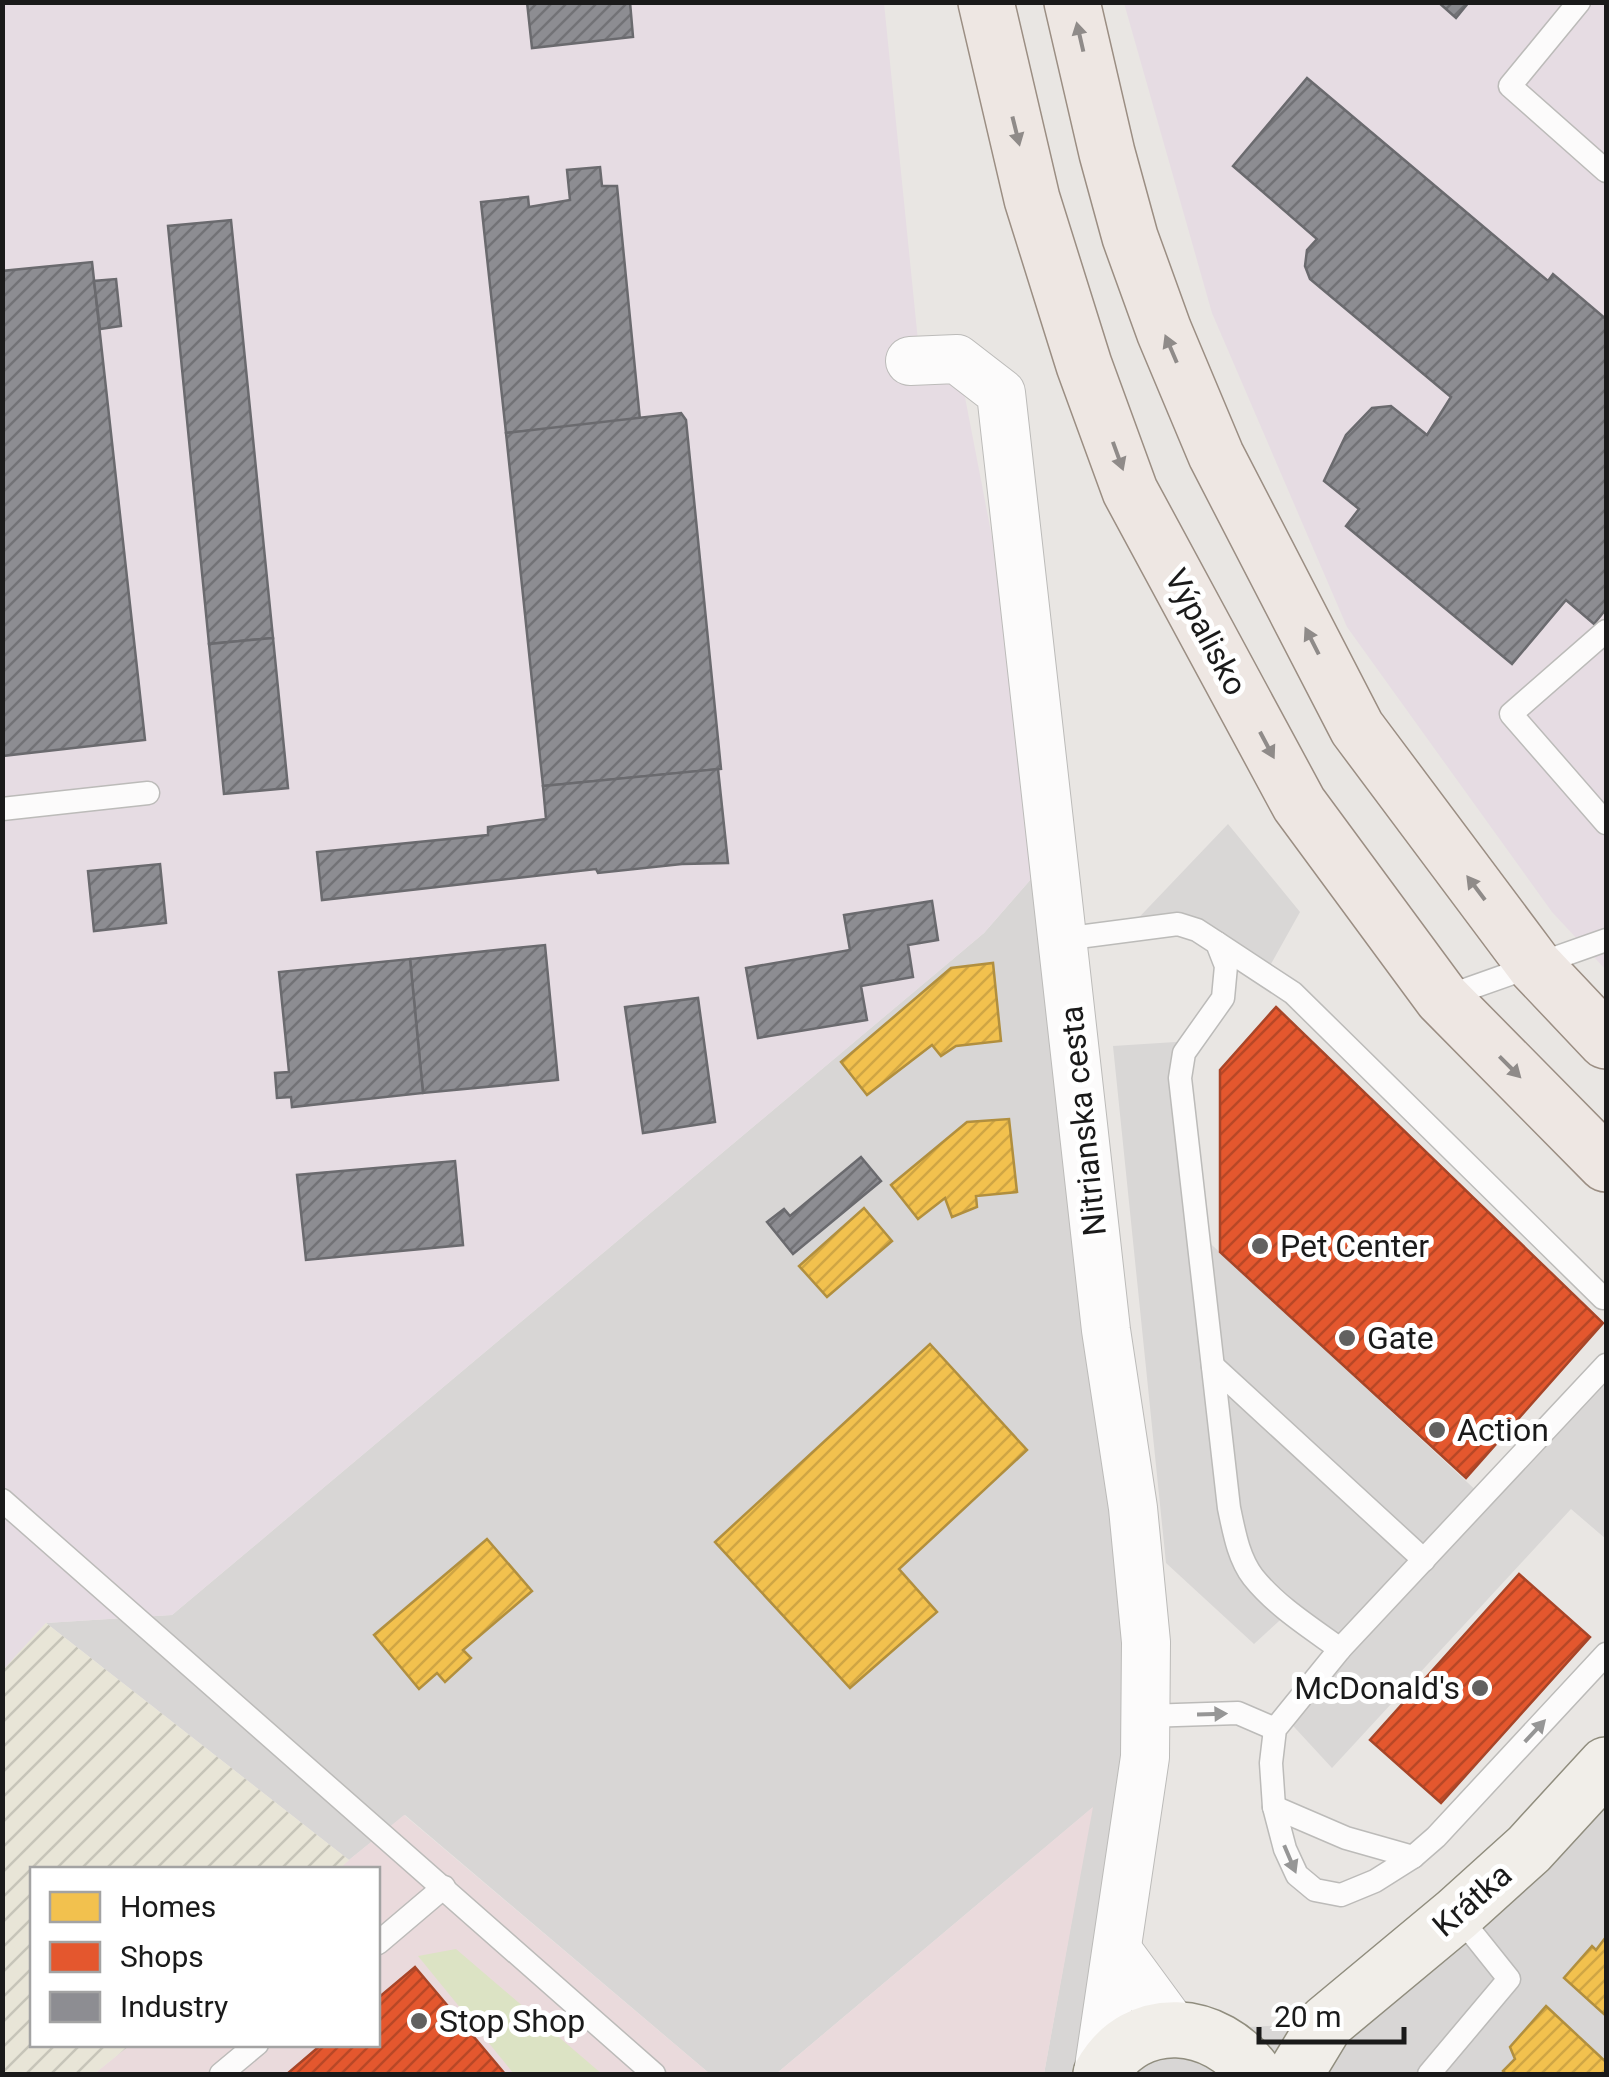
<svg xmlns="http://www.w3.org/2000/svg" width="1609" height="2077" font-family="Roboto,sans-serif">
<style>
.residential{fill:#d8d6d5}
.commercial{fill:#eadadc}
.industrial{fill:#e6dce3}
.farmland{fill:url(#farmland-furrows)}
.grass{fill:#dce3c4}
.parking{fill:#d9d7d6}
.homes{fill:url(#homes-hatch);stroke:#b18f3e;stroke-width:2.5}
.shops{fill:url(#shops-hatch);stroke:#a74528;stroke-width:2.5}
.industry{fill:url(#industry-hatch);stroke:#6a6a6e;stroke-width:2.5}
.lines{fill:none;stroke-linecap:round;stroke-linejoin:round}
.service-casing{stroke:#bcbbb9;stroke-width:25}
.minor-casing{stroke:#bcbbb9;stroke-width:50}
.secondary-casing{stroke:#908d7e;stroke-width:58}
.primary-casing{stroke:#9b8e83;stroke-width:58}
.service{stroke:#fcfbfb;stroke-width:22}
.minor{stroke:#fcfbfb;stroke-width:48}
.secondary{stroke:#f1eee9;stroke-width:55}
.primary{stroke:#eee7e3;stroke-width:55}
.oneway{fill:#8f8b89}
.oneway2{fill:#969696}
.poi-dot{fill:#626160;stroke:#fff;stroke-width:4}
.labels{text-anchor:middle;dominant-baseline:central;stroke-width:10;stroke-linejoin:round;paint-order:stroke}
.street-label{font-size:32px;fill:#1a1a1a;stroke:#fff}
.poi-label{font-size:32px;fill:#1a1a1a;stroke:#fff;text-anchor:start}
</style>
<defs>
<pattern id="farmland-furrows" width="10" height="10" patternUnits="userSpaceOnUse" patternTransform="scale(2.5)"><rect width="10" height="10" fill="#e8e5d7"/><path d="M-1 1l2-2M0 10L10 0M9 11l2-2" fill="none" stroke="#c6c4b8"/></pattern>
<pattern id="homes-hatch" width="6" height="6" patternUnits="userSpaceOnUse" patternTransform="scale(2.5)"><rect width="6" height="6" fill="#f2c14e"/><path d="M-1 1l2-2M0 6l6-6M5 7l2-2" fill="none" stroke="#cfa544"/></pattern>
<pattern id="shops-hatch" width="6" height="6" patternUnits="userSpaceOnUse" patternTransform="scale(2.5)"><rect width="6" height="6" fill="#e4572e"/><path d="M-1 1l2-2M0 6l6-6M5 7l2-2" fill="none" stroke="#b84726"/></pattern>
<pattern id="industry-hatch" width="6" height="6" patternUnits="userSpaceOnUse" patternTransform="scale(2.5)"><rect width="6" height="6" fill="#8d8d92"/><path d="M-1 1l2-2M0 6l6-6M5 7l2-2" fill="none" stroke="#727276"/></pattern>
</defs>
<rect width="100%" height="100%" fill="#e9e6e3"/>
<!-- residential -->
<path class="residential" d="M1053,854l95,830 -31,266 74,80 135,-7 280,-258v309h-562l48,-266 -316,266h-66l-305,-259 -56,45 -303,-237 126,-8 812,-682z"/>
<!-- commercial -->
<g class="commercial">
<path d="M1093,1807l-49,267h-268z"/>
<path d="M404,1815l306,259h-616l36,-29 248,-1v-174l-40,-1z"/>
</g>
<!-- industrial -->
<g class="industrial">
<path d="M3,3h881l34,338 46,51 89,462 -69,79 -812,682 -126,8 -43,47z"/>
<path d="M1124,3h482v967l-54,-58 -205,-285 -135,-314z"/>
</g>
<!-- farmland -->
<path class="farmland" d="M46,1623l303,237 -11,10h-306v174l98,1 -36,29h-91v-404z"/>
<!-- grass -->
<path class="grass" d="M456,1949l146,125h-88l-96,-118z"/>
<!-- parking -->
<g class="parking">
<path d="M1228,824l72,88 -34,61 -69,-43h-70z"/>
<path d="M1191,1041l-7,12 15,180 283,263 124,-131v174l-35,-30 -239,259 -48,-52 56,-66 -51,-38 -35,32 -88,-81 -53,-517z"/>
</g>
<!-- homes -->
<g class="homes">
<path d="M993,963l8,78 -45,5 -15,10 -9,-11 -65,50 -26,-33 110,-94z"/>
<path d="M1009,1119l8,73 -41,4 1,11 -25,10 -7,-19 -27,21 -27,-34 76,-63z"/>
<path d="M864,1208l28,33 -65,56 -28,-31z"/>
<path d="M930,1344l97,106 -128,119 38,43 -87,76 -135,-146z"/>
<path d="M487,1539l45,52 -69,59 8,8 -26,24 -8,-9 -18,16 -45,-54z"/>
<path d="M1606,1937v79l-42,-38 28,-32 4,4z"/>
<path d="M1546,2006l60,56v12h-100l-3,-3 12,-12 -5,-12z"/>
</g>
<!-- shops -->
<g class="shops">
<path d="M1276,1007l327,316 -137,155 -246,-226v-182z"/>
<path d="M1519,1574l71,63 -149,166 -71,-63z"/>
<path d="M415,1967l90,107h-218l35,-30h56v-46z"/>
</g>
<!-- industry -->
<g class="industry">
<path d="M527,2h103l3,35 -101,11z"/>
<path d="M1438,2h31l-13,16z"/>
<path d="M1307,78l241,203 5,-7 53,45v290l-12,15 -28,-24 -54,64 -166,-138 13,-17 -35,-28 22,-46 26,-27 19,-2 36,29 24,-38 -141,-118 -5,-13 2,-16 10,-11 -84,-73z"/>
<path d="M600,167l2,19h15l23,234 -134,13 -25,-231 47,-5 1,10 41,-7 -3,-30z"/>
<path d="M231,220l42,418 -64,6 -41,-418z"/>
<path d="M92,262l53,478 -143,16v-485z"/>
<path d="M116,279l5,47 -21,3 -6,-48z"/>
<path d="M681,413l5,7 35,349 -178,17 -37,-353z"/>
<path d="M273,638l15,150 -64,6 -15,-150z"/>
<path d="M718,769l10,94 -46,1 -84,9 -2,-4 -274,31 -5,-48 171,-17v-8l58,-8 -3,-33z"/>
<path d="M160,864l6,59 -72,8 -6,-60z"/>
<path d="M932,901l6,39 -30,5 5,32 -52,9 6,34 -109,18 -12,-70 104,-18 -6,-35z"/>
<path d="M545,945l13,135 -135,13 -13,-134z"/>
<path d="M410,959l13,134 -131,14 -1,-10 -14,1 -2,-25 14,-1 -10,-100z"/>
<path d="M698,998l17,124 -72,11 -18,-126z"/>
<path d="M861,1157l20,24 -88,73 -26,-32 17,-13 6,7z"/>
<path d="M455,1161l8,84 -157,15 -9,-85z"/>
</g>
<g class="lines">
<!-- service casing -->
<g class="service-casing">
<g id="service">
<path d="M1579,2l-69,84 96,85"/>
<path d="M1606,631l-95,83 95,109"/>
<path d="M2,809l146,-16"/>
<path d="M1063,939l115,-15 19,6 20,13 9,23 -3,32 -39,55 -4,25 49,430c5,23 9,49 24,69 23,29 58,51 87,72"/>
<path d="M1217,943l76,50 310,305"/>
<path d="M1445,997l161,-57"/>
<path d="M1606,1365l-266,284 -65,80 -4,34 3,44 11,42 12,26 18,15 26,5 34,-14 38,-24 23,-20 170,-183"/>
<path d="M1213,1366l211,194"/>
<path d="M2,1500l652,574"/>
<path d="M1146,1716l92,-3 37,16"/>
<path d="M1274,1807l72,31 67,19"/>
<path d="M378,1943l66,-56"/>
<path d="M221,2074l36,-30"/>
<path d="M1429,2074l80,-95 -52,-65"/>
</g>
</g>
<!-- minor casing -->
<g class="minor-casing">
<g id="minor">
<path d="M910,361l47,-2 44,34 105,937 27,178 13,134 -1,115 -47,317"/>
<path d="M1117,1950l58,79"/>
</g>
</g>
<!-- secondary casing -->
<g class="secondary-casing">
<g id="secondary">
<path d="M1101,2074c35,-63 116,-55 154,0"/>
<path d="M1295,2074l31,-51 131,-109 72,-65 77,-84"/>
</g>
</g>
<!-- primary casing -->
<g class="primary-casing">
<g id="primary">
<path d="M986,2l46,197 52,166 46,126 169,313 143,194 164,166"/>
<path d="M1072,2l35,151 23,84 34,94 52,124 141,273 178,238 71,75"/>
</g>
</g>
<!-- service -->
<use href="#service" class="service"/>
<!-- minor -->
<use href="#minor" class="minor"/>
<!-- secondary -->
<use href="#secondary" class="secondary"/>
<!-- primary -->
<use href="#primary" class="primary"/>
</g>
<!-- one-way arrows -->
<defs><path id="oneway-solid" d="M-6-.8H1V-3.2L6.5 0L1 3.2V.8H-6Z" transform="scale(2.5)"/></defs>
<g class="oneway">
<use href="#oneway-solid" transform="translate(1080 37) rotate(-103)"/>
<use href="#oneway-solid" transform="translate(1016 131) rotate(76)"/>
<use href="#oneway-solid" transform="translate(1171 349) rotate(-113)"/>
<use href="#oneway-solid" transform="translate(1118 456) rotate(70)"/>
<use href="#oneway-solid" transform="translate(1312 641) rotate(-117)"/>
<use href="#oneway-solid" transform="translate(1267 745) rotate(62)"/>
<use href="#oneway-solid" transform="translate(1476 888) rotate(-127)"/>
<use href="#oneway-solid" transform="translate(1510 1067) rotate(45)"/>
</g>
<g class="oneway2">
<use href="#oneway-solid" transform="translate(1212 1714) rotate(-2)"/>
<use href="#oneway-solid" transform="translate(1535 1731) rotate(-47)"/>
<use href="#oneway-solid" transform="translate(1290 1859) rotate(67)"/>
</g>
<!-- markers -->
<g class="poi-dot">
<circle cx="1260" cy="1246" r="10"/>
<circle cx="1347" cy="1338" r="10"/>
<circle cx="1437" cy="1430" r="10"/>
<circle cx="1480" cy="1688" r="10"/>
<circle cx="419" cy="2021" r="10"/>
</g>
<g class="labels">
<!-- street labels -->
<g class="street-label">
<text transform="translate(1206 632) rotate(62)">Výpalisko</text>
<text transform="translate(1083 1121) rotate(-96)">Nitrianska cesta</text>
<text transform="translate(1472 1900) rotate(-41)">Krátka</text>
</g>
<!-- poi labels -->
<g class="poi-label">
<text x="1280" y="1246">Pet Center</text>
<text x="1367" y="1338">Gate</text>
<text x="1457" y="1430">Action</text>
<text x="1460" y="1688" text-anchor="end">McDonald's</text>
<text x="439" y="2021">Stop Shop</text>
</g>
</g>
<!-- border -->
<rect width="1609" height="2077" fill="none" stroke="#1a1a1a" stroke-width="10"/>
<!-- legend -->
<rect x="30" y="1867" width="350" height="180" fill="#ffffff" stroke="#a3a3a3" stroke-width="2.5"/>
<rect x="50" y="1892" width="50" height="30" fill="#f2c14e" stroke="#a3a3a3" stroke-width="2.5"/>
<text x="120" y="1917" font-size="30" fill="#1a1a1a">Homes</text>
<rect x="50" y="1942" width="50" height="30" fill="#e4572e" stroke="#a3a3a3" stroke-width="2.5"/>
<text x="120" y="1967" font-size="30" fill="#1a1a1a">Shops</text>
<rect x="50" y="1992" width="50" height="30" fill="#8d8d92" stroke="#a3a3a3" stroke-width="2.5"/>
<text x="120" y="2017" font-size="30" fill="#1a1a1a">Industry</text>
<!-- scale -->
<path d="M1259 2027v15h145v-15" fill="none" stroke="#1a1a1a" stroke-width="5"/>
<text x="1274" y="2027" font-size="30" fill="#1a1a1a" stroke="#ffffff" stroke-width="8" paint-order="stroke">20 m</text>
</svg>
